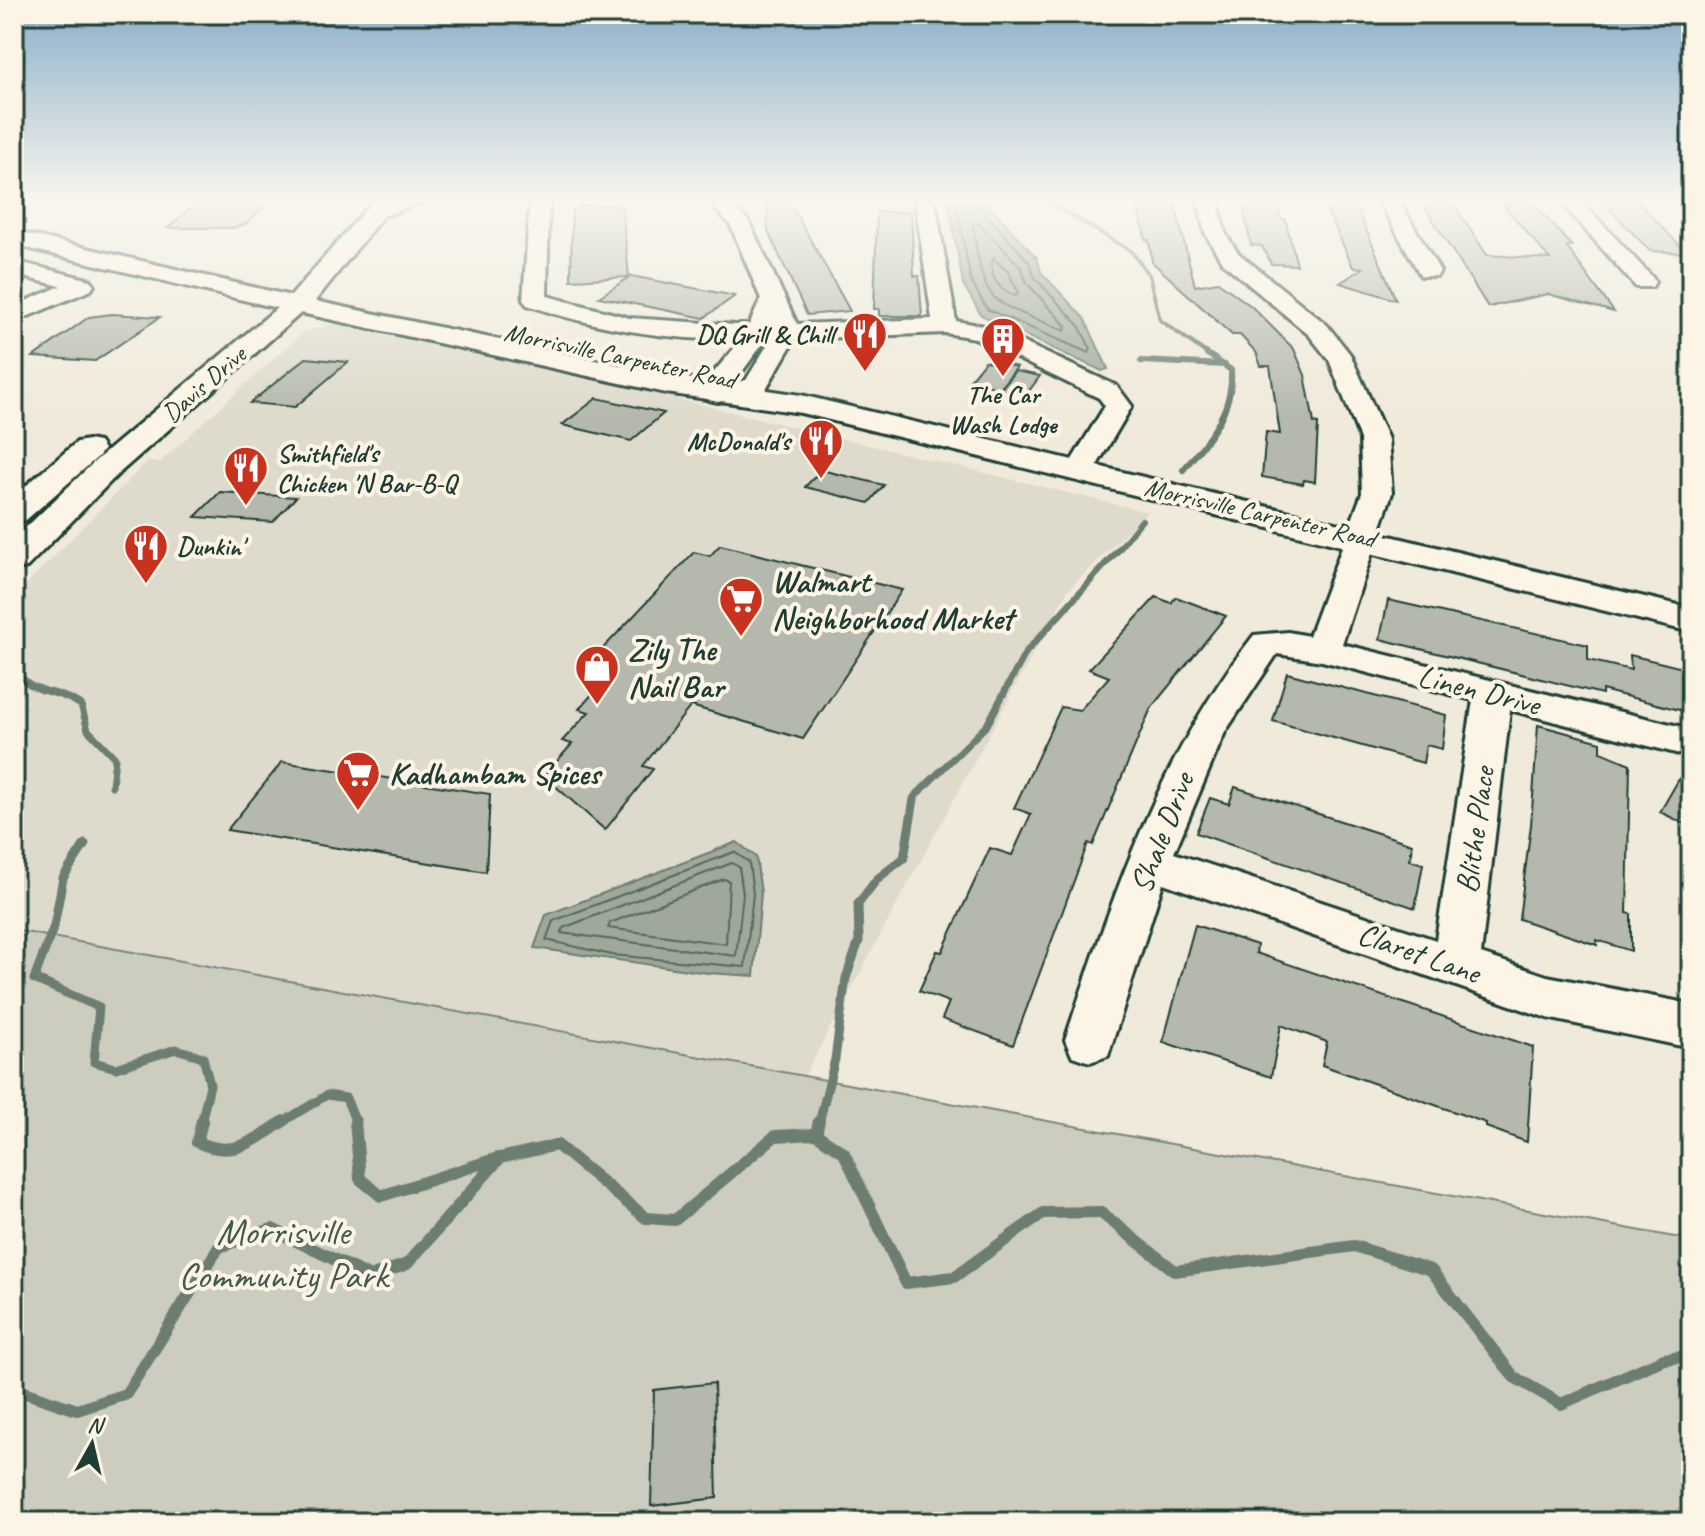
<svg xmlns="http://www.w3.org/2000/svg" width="1705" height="1536" font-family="Caveat,sans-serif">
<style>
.built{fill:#dedbcc}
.green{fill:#cccdbf;stroke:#76857a;stroke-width:2}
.water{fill:#9fa89a;stroke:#6c7d71;stroke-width:2}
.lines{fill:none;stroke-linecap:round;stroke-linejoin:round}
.shore{stroke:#52685d;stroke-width:2}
.stream-far4{stroke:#6c7d71;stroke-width:4}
.stream-far3{stroke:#6c7d71;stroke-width:6}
.stream-far2{stroke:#6c7d71;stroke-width:7}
.stream-far1{stroke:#6c7d71;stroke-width:9}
.stream{stroke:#6c7d71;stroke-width:12}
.building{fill:#b5b9ad;stroke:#1f3d34;stroke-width:2}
.minor-casing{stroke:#1f3d34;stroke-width:6}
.major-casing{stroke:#1f3d34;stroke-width:6}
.minor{fill:#fcf5e5;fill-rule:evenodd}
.major{fill:#fcf5e5;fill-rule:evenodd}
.labels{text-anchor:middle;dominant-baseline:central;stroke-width:8;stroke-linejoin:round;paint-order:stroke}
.far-poi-label{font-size:26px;font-weight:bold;fill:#1f3d34;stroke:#fcf5e5;text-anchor:end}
.far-street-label{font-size:26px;fill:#1f3d34;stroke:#fcf5e5}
.poi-label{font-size:32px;font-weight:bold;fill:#1f3d34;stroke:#fcf5e5;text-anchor:start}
.street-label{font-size:32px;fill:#1f3d34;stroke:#fcf5e5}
.near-park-label{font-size:38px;fill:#425a50;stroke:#fcf5e5}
</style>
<rect width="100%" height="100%" fill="#efeada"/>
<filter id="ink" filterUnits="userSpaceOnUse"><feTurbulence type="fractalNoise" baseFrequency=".0125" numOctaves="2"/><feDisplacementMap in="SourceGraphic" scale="16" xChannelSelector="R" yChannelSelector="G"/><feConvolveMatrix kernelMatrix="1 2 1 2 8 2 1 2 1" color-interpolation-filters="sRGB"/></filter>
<g filter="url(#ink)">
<!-- built -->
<path class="built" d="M333,324l282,60 532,128 -80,79 -263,485 -790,-146v-333l133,-135h13l143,-130z"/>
<!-- green -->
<path class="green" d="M14,930l1677,310v282h-1677z"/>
<!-- water -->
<g class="water">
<path d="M948,201h37l52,57 4,14 44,47 23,50 -6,2 -121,-56 -18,-31z"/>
<path d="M737,842l19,15 5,36 -7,83 -46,-3 -174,-25 12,-33z"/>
</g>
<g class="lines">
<!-- shore -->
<g class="shore">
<path d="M956,201l15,80 16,28 102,44 2,-4 -13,-25 -43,-46 -6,-16 -47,-52 -2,-9"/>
<path d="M976,221l44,45 7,17 39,43 -1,5c-75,-32 -81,-21 -92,-106z"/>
<path d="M993,258l16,15 9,19 -2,4c-18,-6 -28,-20 -23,-38z"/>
<path d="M734,852l15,10 4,32 -8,73 -133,-12 -66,-15 7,-19z"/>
<path d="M732,863l7,4 4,27 -7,62 -175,-23 2,-5z"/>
<path d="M724,879l5,2 -3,63 -118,-16 2,-5z"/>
</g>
<!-- stream-far4 -->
<path class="stream-far4" d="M1047,201l84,50 18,24 11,45 49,35"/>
<!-- stream-far3 -->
<g class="stream-far3">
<path d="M1141,361l84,4"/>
<path d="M1183,470c25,-30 51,-59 48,-100l-25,-17"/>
<path d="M1118,550l24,-30"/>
</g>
<!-- stream-far2 -->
<g class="stream-far2">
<path d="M14,670c22,27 40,17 67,35l7,25 27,28 -3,28"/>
<path d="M914,801l1,-5 72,-71 39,-73 94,-104"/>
</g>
<!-- stream-far1 -->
<g class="stream-far1">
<path d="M85,844l-22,34 -9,48 -20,53 65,28 -5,55 22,6 60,-19 27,8 7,28 -9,38"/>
<path d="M281,1123l46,-28 19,3 10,25"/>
<path d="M819,1123l16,-64 11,-81 13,-37 -1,-37 19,-25 27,-21 10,-59"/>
</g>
<!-- stream -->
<g class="stream">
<path d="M202,1121l-5,21c38,17 55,-1 87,-21"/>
<path d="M355,1121l5,58 21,17 117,-38"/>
<path d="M816,1134l3,-13"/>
<path d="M14,1389l63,21 49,-16 93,-147 53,-18 98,48 37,-13 93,-106 57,-13 89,73 29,2 100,-84 41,-2 28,19 62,130 48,-6 89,-64 57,-1 75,59 179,-25 77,24 83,107 47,27 103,-45 27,-3"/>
</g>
</g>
<!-- building -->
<g class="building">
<path d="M198,201h71l-23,23 -12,4h-66z"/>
<path d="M767,201h22l61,110 -43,4 -39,-84z"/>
<path d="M1136,201l38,1 21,84 23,-4 33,24 43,43 11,26 9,48 4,1 -3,58 -11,-2 -1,4 -41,-7 4,-45 14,2 -10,-68h-9l-5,-14 -16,-17h-8l-80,-73 -3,-22h-3z"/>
<path d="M1323,201h31l42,99 -56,-17 23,-15 -10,-1z"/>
<path d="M1421,201l31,1 35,53 63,4 -47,-54h4l-3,-3 29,1 39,43h-6l48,66 -66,-18 -60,13z"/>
<path d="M1602,201h35l50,52 -37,-2z"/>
<path d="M1248,203l28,1 5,15h4l12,46 -26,-1 -9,-18 -11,-1 -8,-39h6z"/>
<path d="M588,205l34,1 7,71 -58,3 1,-70z"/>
<path d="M877,212h34l3,64h5l3,40h-43v-7h-5z"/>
<path d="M631,276l104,20 -31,22 -105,-21z"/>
<path d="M112,314l48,3 -65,44 -62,-4 56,-40z"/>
<path d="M306,358l42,4 -53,45 -45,-4z"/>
<path d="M985,361l32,6 -17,21 -32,-6z"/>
<path d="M1015,371l25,5 -14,19 -26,-5z"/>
<path d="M597,398l67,15 -33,28 -69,-16z"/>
<path d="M821,470l63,15 -15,18 -64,-16z"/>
<path d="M220,492l76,5 -23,25 -78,-5z"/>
<path d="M720,545l182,45 -99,149 -112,-33 -48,60 10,3 -48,61 -61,-54 28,-32 -10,-3 27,-29 -10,-3 26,-29 -10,-3 13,-14 -15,-4 101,-107 16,4z"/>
<path d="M1156,597l15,6 5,-6 50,19 -75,92 -58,137 -5,-2 -75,202 -71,-26 7,-17 -30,-11 18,-40 5,1 48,-104 22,7 19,-41 -17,-6 47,-101 19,3 29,-33 -20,-8z"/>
<path d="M1388,600l200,45v15l43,10 -1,-15 61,15v43l-89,-23v4l-222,-55z"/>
<path d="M1287,673l159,42 -4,34 -16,-4 -3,18 -150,-42z"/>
<path d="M1538,725l63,17v10l29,12 -3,149 4,1v37l-34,-11v5l-78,-26 12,-94z"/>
<path d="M1690,760h1v67l-31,-15z"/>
<path d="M282,762l208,32 -4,78 -259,-42z"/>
<path d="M1235,787l177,57 -2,16 13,4 -8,44 -219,-75 14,-35 19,6z"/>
<path d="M1195,925l62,20 -1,8 277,94 -6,95 -41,-15v-4l-164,-58 5,-23 -46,-17 -10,52 -108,-35z"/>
<path d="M714,1383l3,115 -66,8 3,-116z"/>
</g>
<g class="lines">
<!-- minor casing -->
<g class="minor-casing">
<g id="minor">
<path d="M394,201h31l-49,18 -10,-6z"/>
<path d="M530,201l19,1 -2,94 83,22 106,7h13l12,-26 -31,-75 -17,-17 3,-4h14l19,19 48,102 135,-5 -17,-118h20l21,120 34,6 127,59 15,20 -42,71h-20l-5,-6 40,-65 -6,-8 -124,-60 -30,-5 -150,6 -31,53 -46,10 -9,-2 -4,-6 9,-22 27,-32c-74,0 -144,-11 -214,-35l-4,-5zM766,339h4l-2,5 -22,36 -12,3z"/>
<path d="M1198,201h20l7,32 13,20 89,72 23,29 38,85 4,54 -50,151 349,85v28l-181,-47 -29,244 66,22 144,28v44l-144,-30 -384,-135 -55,173 -18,6 -18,-6 -7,-16c48,-144 94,-284 189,-405l34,-3 21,4 53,-143 -2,-54 -31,-79 -20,-25 -87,-73 -17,-29zM1277,654l45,7 151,39 -37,240 -262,-87 51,-121z"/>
<path d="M1379,201h20l41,70 -3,5h-16z"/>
<path d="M1560,201h21l71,76 3,5 -3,5h-16z"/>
<path d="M14,261l77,19 3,5 -3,5 -77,32v-16l47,-20 -47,-11z"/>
</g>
</g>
<!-- major casing -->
<g class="major-casing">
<g id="major">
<path d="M373,201h22l-80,100 351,74 135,20 890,213v24l-890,-219 -135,-20 -365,-80 -184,162 -90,92 -13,3v-31l81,-78 182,-153 -263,-63v-14l277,65z"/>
<path d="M88,440l11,2 5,7 -5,7 -73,64 -12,3v-27l63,-54z"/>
</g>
</g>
<!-- minor -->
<use href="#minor" class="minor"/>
<!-- major -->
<use href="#major" class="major"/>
</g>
</g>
<!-- sky -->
<linearGradient id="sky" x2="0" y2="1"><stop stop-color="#8bafc9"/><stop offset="0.48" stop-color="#f8f6ee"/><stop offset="1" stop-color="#f8f6ee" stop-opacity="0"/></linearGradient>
<rect width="1705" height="416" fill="url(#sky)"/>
<!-- icons -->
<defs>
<g id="restaurant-pin" transform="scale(2.3)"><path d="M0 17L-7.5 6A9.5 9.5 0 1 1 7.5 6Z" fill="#c8321e" stroke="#fcf5e5"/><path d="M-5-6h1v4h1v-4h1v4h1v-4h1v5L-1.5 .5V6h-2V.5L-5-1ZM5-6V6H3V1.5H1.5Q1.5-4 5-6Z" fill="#fff"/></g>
<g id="building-pin" transform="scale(2.3)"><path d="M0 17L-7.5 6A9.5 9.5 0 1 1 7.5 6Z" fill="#c8321e" stroke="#fcf5e5"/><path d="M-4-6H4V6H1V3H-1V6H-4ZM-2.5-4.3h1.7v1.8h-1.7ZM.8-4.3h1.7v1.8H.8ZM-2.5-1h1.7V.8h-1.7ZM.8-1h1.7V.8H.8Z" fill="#fff"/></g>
<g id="supermarket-pin" transform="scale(2.3)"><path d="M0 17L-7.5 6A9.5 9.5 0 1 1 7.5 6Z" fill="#c8321e" stroke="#fcf5e5"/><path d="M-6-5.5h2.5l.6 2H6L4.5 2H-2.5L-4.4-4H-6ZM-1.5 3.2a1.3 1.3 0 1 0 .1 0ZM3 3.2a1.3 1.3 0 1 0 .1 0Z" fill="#fff"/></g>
<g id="shop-pin" transform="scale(2.3)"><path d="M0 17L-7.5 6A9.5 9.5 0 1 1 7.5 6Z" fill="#c8321e" stroke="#fcf5e5"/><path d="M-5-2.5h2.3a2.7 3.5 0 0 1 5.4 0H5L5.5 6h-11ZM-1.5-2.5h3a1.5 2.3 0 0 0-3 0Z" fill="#fff"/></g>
</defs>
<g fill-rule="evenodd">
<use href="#restaurant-pin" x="865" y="334"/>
<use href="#building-pin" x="1003" y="339"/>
<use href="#restaurant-pin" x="821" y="441"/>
<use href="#restaurant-pin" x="246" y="468"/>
<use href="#restaurant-pin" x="146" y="546"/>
<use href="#supermarket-pin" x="741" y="599"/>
<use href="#shop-pin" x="597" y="667"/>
<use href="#supermarket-pin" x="358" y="773"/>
</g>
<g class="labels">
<!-- far-poi labels -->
<g class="far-poi-label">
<text x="834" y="334">DQ Grill &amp; Chill</text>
<text x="1003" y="394" text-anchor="middle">The Car<tspan x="1003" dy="30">Wash Lodge</tspan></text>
<text x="790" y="441">McDonald's</text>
<text x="277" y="453" text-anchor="start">Smithfield's<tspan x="277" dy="30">Chicken 'N Bar-B-Q</tspan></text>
<text x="177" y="546" text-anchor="start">Dunkin'</text>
</g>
<!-- far-street labels -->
<g class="far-street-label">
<text transform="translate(620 356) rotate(12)">Morrisville Carpenter Road</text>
<text transform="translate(204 384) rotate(-41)">Davis Drive</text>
<text transform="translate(1260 513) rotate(13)">Morrisville Carpenter Road</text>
</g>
<!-- poi labels -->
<g class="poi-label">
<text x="772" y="581">Walmart<tspan x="772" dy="37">Neighborhood Market</tspan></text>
<text x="628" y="649">Zily The<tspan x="628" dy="37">Nail Bar</tspan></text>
<text x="389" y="773">Kadhambam Spices</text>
</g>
<!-- street labels -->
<g class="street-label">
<text transform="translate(1479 690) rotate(14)">Linen Drive</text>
<text transform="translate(1475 830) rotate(-82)">Blithe Place</text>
<text transform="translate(1162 833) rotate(-69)">Shale Drive</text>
<text transform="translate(1419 953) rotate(19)">Claret Lane</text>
</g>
<!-- near-park labels -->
<g class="near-park-label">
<text x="283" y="1231">Morrisville<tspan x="283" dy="44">Community Park</tspan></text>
</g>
</g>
<!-- margin -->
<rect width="1705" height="1536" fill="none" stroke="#fcf5e5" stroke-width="48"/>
<rect x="24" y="24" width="1657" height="1488" fill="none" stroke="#1f3d34" stroke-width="3" filter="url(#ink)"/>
<!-- north arrow -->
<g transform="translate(92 1444) rotate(8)" stroke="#fcf5e5" stroke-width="6" paint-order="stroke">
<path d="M0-6L14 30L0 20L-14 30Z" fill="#1f3d34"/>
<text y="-12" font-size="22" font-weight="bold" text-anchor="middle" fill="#1f3d34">N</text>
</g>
</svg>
